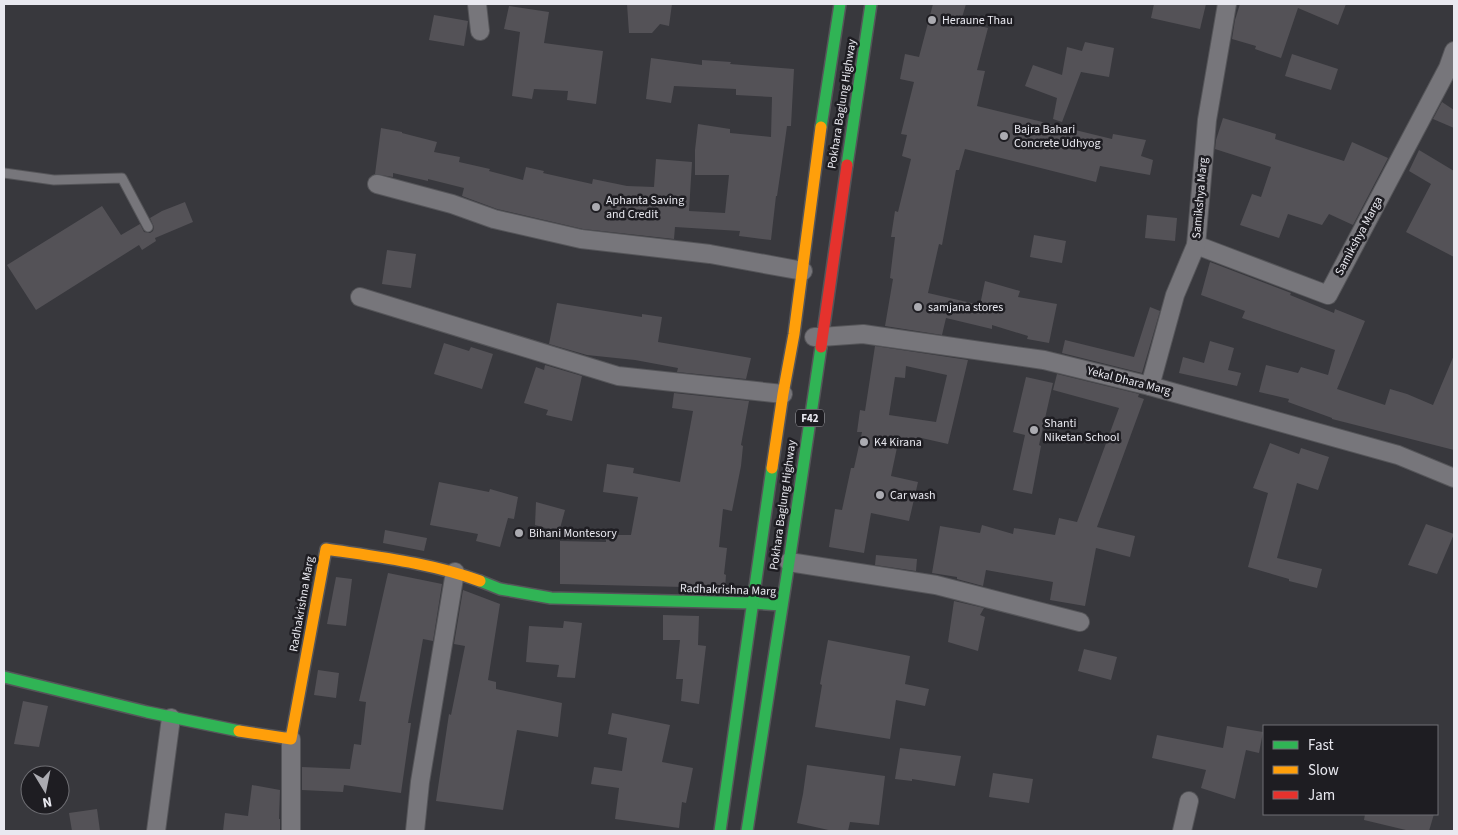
<svg xmlns="http://www.w3.org/2000/svg" width="1458" height="835" font-family="'Source Sans 3',sans-serif">
<style>
.building{fill:#545257;fill-rule:evenodd}
.lines{fill:none;stroke-linecap:round;stroke-linejoin:round}
.lane-casing{stroke:#555559;stroke-width:11}
.street-casing{stroke:#555559;stroke-width:20}
.fast-casing{stroke:#555559;stroke-width:14}
.slow-casing{stroke:#555559;stroke-width:14}
.jam-casing{stroke:#555559;stroke-width:14}
.lane{stroke:#77767b;stroke-width:9}
.street{stroke:#77767b;stroke-width:18}
.fast{stroke:#30b455;stroke-width:11}
.slow{stroke:#ff9f0a;stroke-width:11}
.jam{stroke:#e5322d;stroke-width:11}
.poi-dot{fill:#ababb1;stroke:#1e1d22;stroke-width:2}
.labels{text-anchor:middle;dominant-baseline:central;stroke-width:5;stroke-linejoin:round;paint-order:stroke}
.shield{fill:#1e1d22;stroke:#acacb2;stroke-width:1}
.shield-label{font-size:11px;font-weight:bold;fill:#e9e9f0}
.poi-label{font-size:12px;fill:#e9e9f0;stroke:#1e1d22;text-anchor:start}
.street-label{font-size:12px;fill:#e9e9f0;stroke:#1e1d22}
</style>
<rect width="100%" height="100%" fill="#38383d"/>
<!-- building -->
<g class="building">
<path d="M627,4h45l-3,22 -9,-2 -8,9h-23z"/>
<path d="M933,4h33l-5,17 27,7 -11,42 8,1 -8,35 135,33 1,-5 33,6 -5,16 12,4 -3,15 -50,-9 -4,16 -131,-33 -6,21h-3l-14,75 -3,-1 -11,49 52,12 5,-24 35,10 -2,6 39,7 -8,39 -22,-4 1,-3 -36,-11v4l-46,-11 -4,17 -57,-9 8,-47 -3,-1 5,-41h-4l4,-26 3,1 13,-53 -9,-3 5,-21 -6,-1 13,-52 -14,-3 5,-25 14,3z"/>
<path d="M1154,4h52l-6,25 -49,-11z"/>
<path d="M1240,4h106l-8,21 -40,-17 -17,50 -26,-9 1,-3 -24,-7 3,-19z"/>
<path d="M509,6l40,6 -5,31 59,8 -7,53 -29,-4 1,-9 -34,-2 -2,10 -20,-3 8,-64 -16,-3z"/>
<path d="M434,15l34,6 -4,25 -35,-6z"/>
<path d="M1085,42l29,6 -5,29 -28,-5 -19,50 -9,-3 4,-21 -32,-12 8,-21 29,10 5,-28 15,4z"/>
<path d="M1292,54l46,15 -7,21 -46,-14z"/>
<path d="M651,58l51,7v-5l29,2 -1,2 64,5 -3,57h-4l-6,43 -4,27h-1l-5,44 -32,-4 1,-5 -65,-4 -1,12 -91,-10 -86,-20 -35,-13 2,-8 -36,-9v2l-35,-8v4l-18,-3 6,-46 21,4v1l35,9 -3,10 26,5 -1,5 31,7 -1,2 34,9 3,-13 18,4 -1,2 49,11 1,-5 34,7 27,1 2,-28 36,3 -3,49 36,2 4,-38h-34v-25l3,-26 32,5v4l41,4 1,-40 -36,-2v-6l-62,-3 -3,17 -25,-4z"/>
<path d="M1442,102l12,8v18l-21,-9z"/>
<path d="M1223,118l53,16 -1,5 69,22 8,-19 36,16 -35,67 -24,-11 -7,11 -34,-11 -9,24 -39,-13 12,-31 9,3 10,-30 -56,-18 1,-9z"/>
<path d="M1419,150l35,21v86l-48,-25 25,-48 -22,-13z"/>
<path d="M185,202l8,20 -38,16 1,3 -14,9 -3,-5 -103,65 -29,-45 95,-59 19,29 19,-11 4,8 6,1 3,-2 1,-4 -4,-9 12,-7z"/>
<path d="M1147,215l30,3 -2,23 -30,-3z"/>
<path d="M1034,235l32,6 -4,22 -32,-6z"/>
<path d="M387,250l29,4 -5,34 -29,-4z"/>
<path d="M1210,262l81,31 -1,2 44,18 1,-4 30,12 -28,68 48,16 5,-16 17,5 26,11 21,-50v95l-122,-31v-1l-44,-16 1,-3 -30,-7 7,-27 32,8 3,-6 27,8 7,-25 -93,-32 3,-7 -44,-16z"/>
<path d="M557,303l85,14v-3l20,3 -4,25 93,16 -5,21 -69,-7 1,-4 -43,-8 -48,-5 -38,-11z"/>
<path d="M1150,307l10,4 -18,62 -80,-20 3,-13 69,17z"/>
<path d="M1210,341l24,7 -6,22 13,3 -4,13 -58,-13 4,-16 21,6z"/>
<path d="M444,343l25,8 2,-4 22,7 -11,35 -48,-15z"/>
<path d="M875,346l93,14 -20,84 -31,-7 -1,3 -17,-2 -8,38 27,6 -9,39 -38,-8 -7,40 -35,-6 6,-38 7,1 9,-42h3l8,-36h-5l3,-22 5,1zM906,366l41,9 -11,47 -47,-7 6,-38 10,1z"/>
<path d="M545,365l37,11 -10,45 -26,-6 2,-5 -24,-7 12,-36 8,3z"/>
<path d="M1057,374l82,20 -1,3 6,2 -47,128 38,9 -5,21 -34,-9 -11,58 -35,-6 3,-18 -67,-12 -3,16 -26,-7v-2l-25,-4 8,-47 40,7 2,-8 31,9 1,-6 41,7 4,-17 18,4 42,-114 -66,-18z"/>
<path d="M1026,377l27,6 -14,62 2,1 -9,48 -19,-4 12,-55 -12,-3z"/>
<path d="M674,393l75,8 -8,44 2,1 -2,20 -9,45 -9,-2 -4,38 8,1 -3,26 2,1 -1,13 -165,-4v-43l46,1v-7h25l7,-38 -35,-5 4,-28 27,4 -1,5 47,9 13,-71 -21,-3z"/>
<path d="M1270,443l29,11 2,-6 28,9 -11,33 -21,-7 -20,75 45,11 -5,19 -28,-7v-2l-41,-12 20,-74 -15,-5z"/>
<path d="M439,482l50,10 1,-3 28,8 -4,22 -6,-1 -8,29 -24,-6 2,-7 -48,-9z"/>
<path d="M536,502l29,8 -6,22 -24,-7z"/>
<path d="M1426,524l28,10 -17,40 -29,-9z"/>
<path d="M385,530l42,8 -3,13 -41,-8z"/>
<path d="M876,555l41,4 -1,12 -41,-6z"/>
<path d="M388,573l54,11 -9,57 -10,-2 -15,84h3l-10,70 -57,-8 -1,7 -41,-2v-23l48,2 4,-25 7,1 5,-43 -7,-1z"/>
<path d="M336,577l16,2 -6,47 -19,-2z"/>
<path d="M463,590l37,14 -12,76 8,2v7l66,14 -4,34 -41,-7 -14,80 -67,-9 13,-87 2,1 14,-69 -11,-2z"/>
<path d="M954,601l30,7 -4,7 5,2 -7,34 -30,-9z"/>
<path d="M663,615l36,1 -1,29 8,1 -7,58 -18,-3 2,-22h-7l4,-39h-17z"/>
<path d="M564,621l18,2 -7,55 -18,-1 2,-12 -33,-3 3,-36 34,2z"/>
<path d="M828,640l82,16 -5,28 24,5 -4,17 -29,-6 -6,39 -75,-12 7,-42 -2,-1z"/>
<path d="M1084,649l33,8 -6,23 -33,-9z"/>
<path d="M318,670l21,3 -3,25 -22,-3z"/>
<path d="M23,701l25,5 -9,41 -25,-3z"/>
<path d="M612,713l58,12 -8,37 31,6 -7,35 -4,-1 -3,26 -64,-9 4,-31 -28,-4 3,-17 28,4 5,-33 -19,-4z"/>
<path d="M1227,726l36,6 -4,21 -13,-3 -11,49 -34,-11 5,-18 -54,-12 5,-23 66,13z"/>
<path d="M900,748l61,8 -6,30 -43,-7v2l-17,-2z"/>
<path d="M807,765l78,11 -6,49 -29,-3 -2,9h-15l-36,-8 6,-29z"/>
<path d="M993,773l40,6 -4,24 -40,-6z"/>
<path d="M252,785l28,5 -1,29h1v12h-57l2,-18 23,3z"/>
<path d="M97,809l3,22h-28l-3,-18z"/>
<path d="M1365,814h69l-5,17h-19l-46,-11z"/>
</g>
<g class="lines">
<!-- lane casing -->
<g class="lane-casing">
<path id="lane" d="M4,173l50,7 68,-2 26,49"/>
</g>
<!-- street casing -->
<g class="street-casing">
<g id="street">
<path d="M477,4l3,27"/>
<path d="M377,184l75,20 42,15 87,20 129,15 93,17"/>
<path d="M1196,245l132,50 120,-227 6,-17"/>
<path d="M360,297l258,79 165,18"/>
<path d="M814,337h7l42,-3 181,26 106,26 248,69 56,23"/>
<path d="M1150,386l25,-91 21,-50 11,-125 20,-116"/>
<path d="M789,562l147,23 144,37"/>
<path d="M156,831l15,-113"/>
<path d="M291,831v-92"/>
<path d="M415,831l5,-49 35,-210"/>
<path d="M1182,831l7,-30"/>
</g>
</g>
<!-- fast casing -->
<g class="fast-casing">
<g id="fast">
<path d="M821,127l19,-123"/>
<path d="M847,165l24,-161"/>
<path d="M480,581l20,8 51,9 202,5 28,2"/>
<path d="M4,677l143,35 92,19"/>
<path d="M720,831l52,-363"/>
<path d="M747,831l42,-269 32,-215"/>
</g>
</g>
<!-- slow casing -->
<g class="slow-casing">
<g id="slow">
<path d="M772,468l11,-74 11,-60 27,-207"/>
<path d="M239,731l52,8 35,-190c52,8 105,14 154,32"/>
</g>
</g>
<!-- jam casing -->
<g class="jam-casing">
<path id="jam" d="M821,347l26,-182"/>
</g>
<!-- lane -->
<use href="#lane" class="lane"/>
<!-- street -->
<use href="#street" class="street"/>
<!-- fast -->
<use href="#fast" class="fast"/>
<!-- slow -->
<use href="#slow" class="slow"/>
<!-- jam -->
<use href="#jam" class="jam"/>
</g>
<!-- markers -->
<g class="poi-dot">
<circle cx="932" cy="20" r="5"/>
<circle cx="1004" cy="136" r="5"/>
<circle cx="596" cy="207" r="5"/>
<circle cx="918" cy="307" r="5"/>
<circle cx="1034" cy="430" r="5"/>
<circle cx="864" cy="442" r="5"/>
<circle cx="880" cy="495" r="5"/>
<circle cx="519" cy="533" r="5"/>
</g>
<g class="labels">
<!-- shield labels -->
<rect class="shield" x="796" y="409.5" width="28" height="17" rx="4"/>
<g class="shield-label">
<text x="810" y="418">F42</text>
</g>
<!-- poi labels -->
<g class="poi-label">
<text x="942" y="20">Heraune Thau</text>
<text x="1014" y="129">Bajra Bahari<tspan x="1014" dy="14">Concrete Udhyog</tspan></text>
<text x="606" y="200">Aphanta Saving<tspan x="606" dy="14">and Credit</tspan></text>
<text x="928" y="307">samjana stores</text>
<text x="1044" y="423">Shanti<tspan x="1044" dy="14">Niketan School</tspan></text>
<text x="874" y="442">K4 Kirana</text>
<text x="890" y="495">Car wash</text>
<text x="529" y="533">Bihani Montesory</text>
</g>
<!-- street labels -->
<g class="street-label">
<text transform="translate(842 104) rotate(-81)">Pokhara Baglung Highway</text>
<text transform="translate(1200 198) rotate(-85)">Samikshya Marg</text>
<text transform="translate(1359 236) rotate(-62)">Samikshya Marga</text>
<text transform="translate(1129 381) rotate(14)">Yekal Dhara Marg</text>
<text transform="translate(783 505) rotate(-82)">Pokhara Baglung Highway</text>
<text transform="translate(728 590) rotate(2)">Radhakrishna Marg</text>
<text transform="translate(302 604) rotate(-80)">Radhakrishna Marg</text>
</g>
</g>
<!-- border -->
<rect width="1458" height="835" fill="none" stroke="#e9e9f0" stroke-width="10"/>
<!-- legend -->
<rect x="1263" y="725" width="175" height="90" fill="#1e1d22" stroke="#6f6f74"/>
<rect x="1273" y="741" width="25" height="8" fill="#30b455" stroke="#6f6f74"/>
<text x="1308" y="750" font-size="15" fill="#e9e9f0">Fast</text>
<rect x="1273" y="766" width="25" height="8" fill="#ff9f0a" stroke="#6f6f74"/>
<text x="1308" y="775" font-size="15" fill="#e9e9f0">Slow</text>
<rect x="1273" y="791" width="25" height="8" fill="#e5322d" stroke="#6f6f74"/>
<text x="1308" y="800" font-size="15" fill="#e9e9f0">Jam</text>
<!-- north arrow -->
<g transform="translate(45 790) rotate(170)"><circle r="24" fill="#1e1d22" stroke="#6f6f74"/>
<path d="M0-4L9 19L0 12L-9 19Z" fill="#ababb1"/>
<text y="-8" font-size="14" font-weight="bold" text-anchor="middle" fill="#e9e9f0">N</text>
</g>
</svg>
